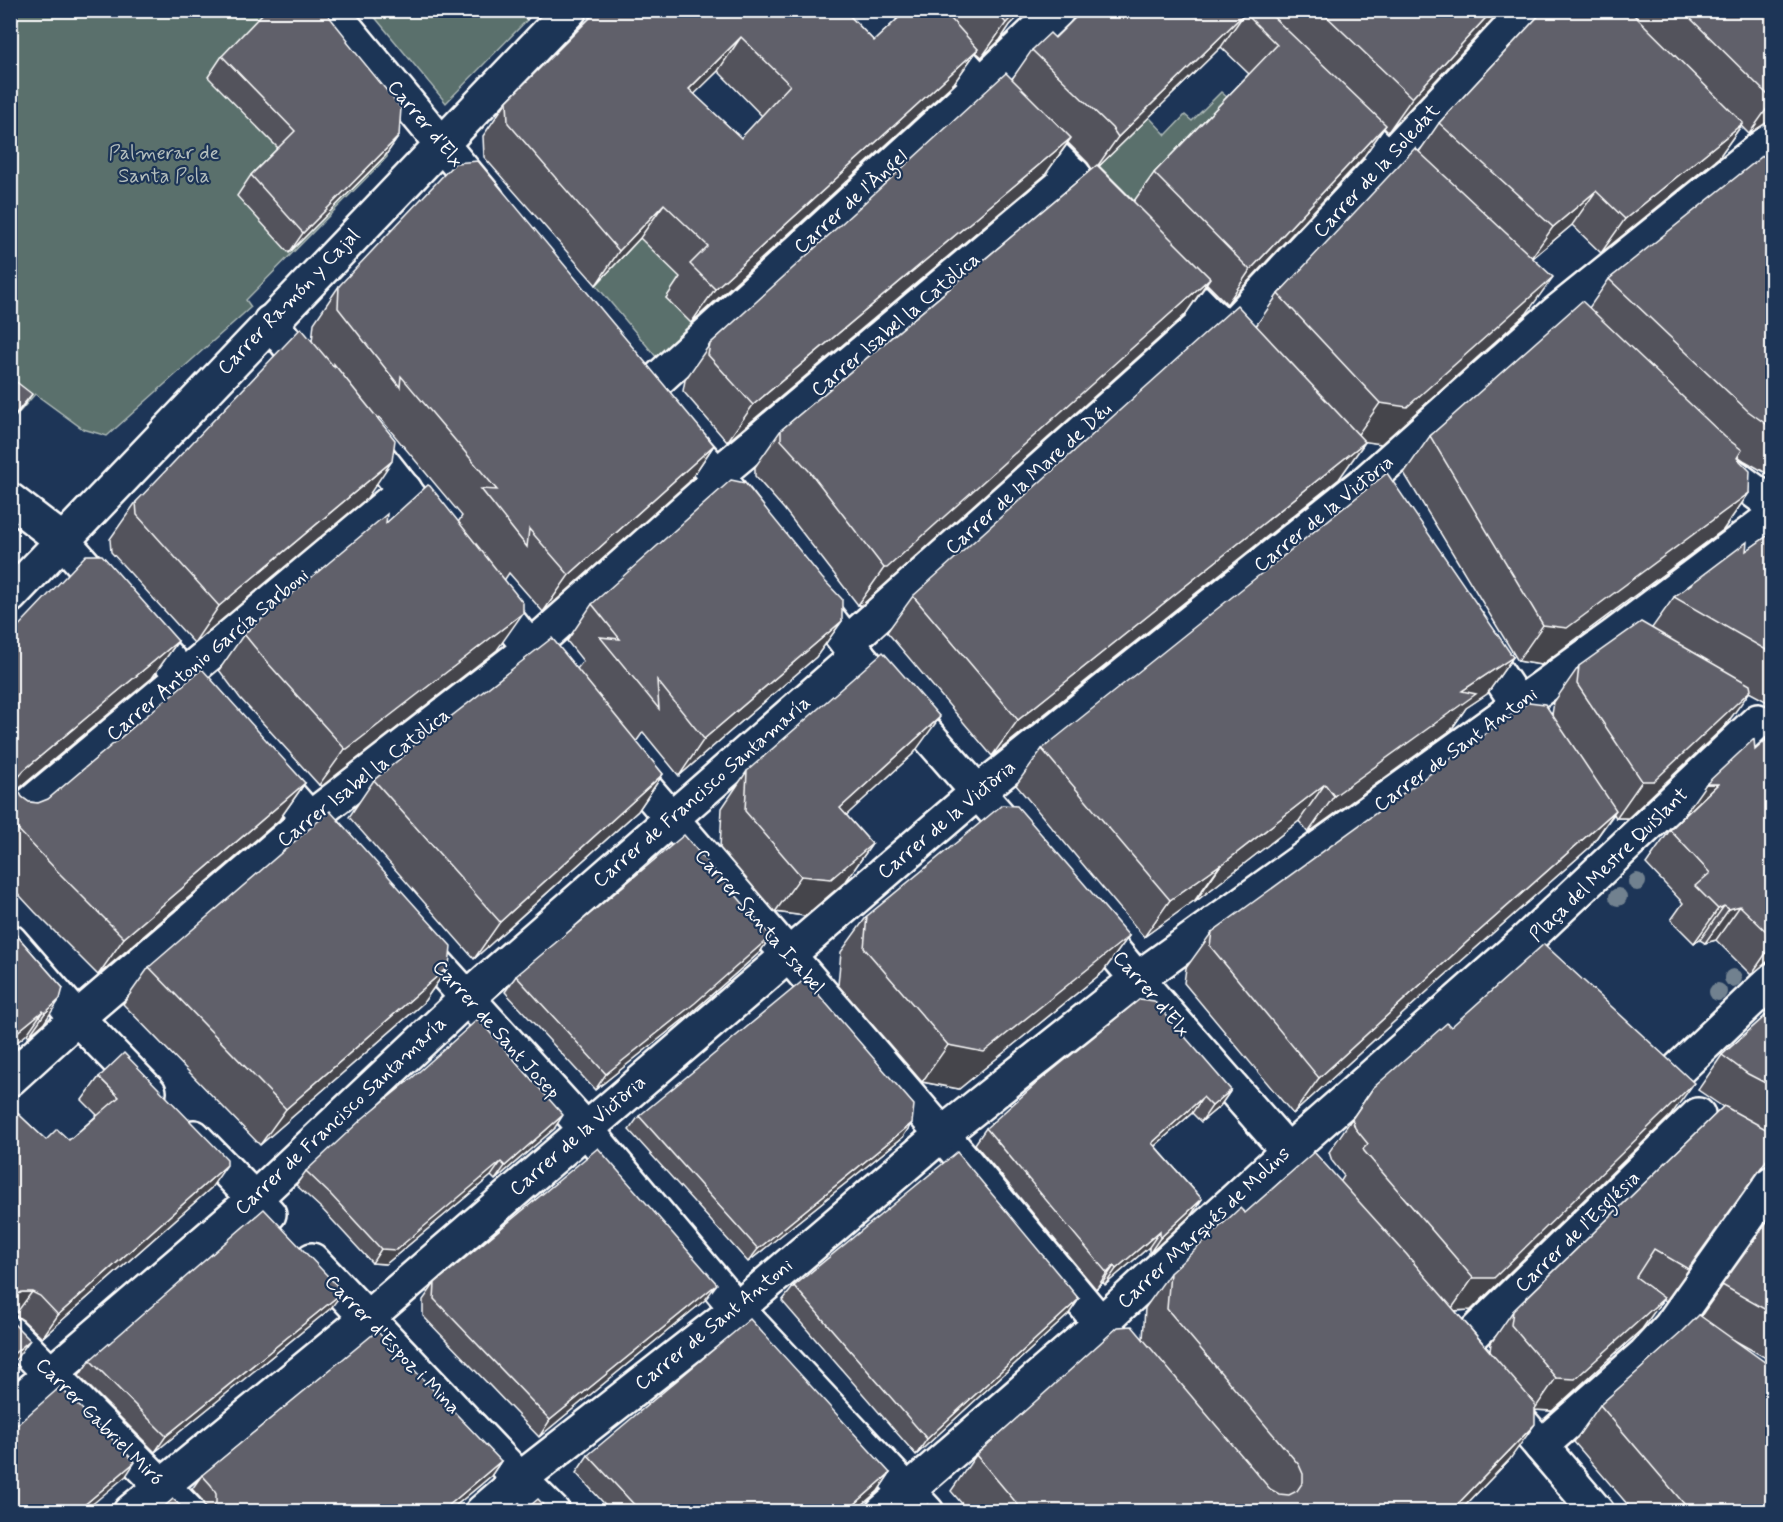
<svg xmlns="http://www.w3.org/2000/svg" width="1783" height="1522" font-family="Mynerve,sans-serif">
<style>
.green{fill:#5a706c;stroke:#acb8b6;stroke-width:1.5}
.lines{fill:none;stroke-linecap:round;stroke-linejoin:round}
.street-casing{stroke:#fff;stroke-width:38}
.secondary-casing{stroke:#fff;stroke-width:38}
.street{stroke:#1d3557;stroke-width:33}
.secondary{stroke:#1d3557;stroke-width:33}
.tree{fill:#71818f}
.wall{fill:#53535c;stroke:#fff;stroke-width:1.5;fill-rule:evenodd}
.shaded-wall{fill:#44444b;stroke:#fff;stroke-width:1.5}
.building{fill:#61616b;stroke:#fff;stroke-width:1.5;fill-rule:evenodd}
.labels{text-anchor:middle;dominant-baseline:central;stroke-width:4.5;stroke-linejoin:round;paint-order:stroke}
.street-label{font-size:20px;fill:#fff;stroke:#1d3557}
.park-label{font-size:20px;fill:#b5bfbd;stroke:#1d3557}
</style>
<rect width="100%" height="100%" fill="#1d3557"/>
<filter id="ink" filterUnits="userSpaceOnUse"><feTurbulence type="fractalNoise" baseFrequency=".0167" numOctaves="2"/><feDisplacementMap in="SourceGraphic" scale="12" xChannelSelector="R" yChannelSelector="G"/><feConvolveMatrix kernelMatrix="1 2 1 2 8 2 1 2 1" color-interpolation-filters="sRGB"/></filter>
<g filter="url(#ink)">
<!-- green -->
<g class="green">
<path d="M378,10h140l9,10 -81,83 -73,-88z"/>
<path d="M11,11h282l96,116 -2,30 -141,143 5,7 -144,129 -24,-7 -48,-35 -24,28z"/>
<path d="M1221,92l12,10 -103,104 -35,-36 54,-53 17,18 19,-20 7,6z"/>
<path d="M642,236l42,44 -18,18 27,26 -36,34 -61,-73z"/>
</g>
<g class="lines">
<!-- street casing -->
<g class="street-casing">
<g id="street">
<path d="M912,10l69,74 130,129"/>
<path d="M1341,113l89,83"/>
<path d="M1163,267l86,87"/>
<path d="M270,322l46,57"/>
<path d="M1227,331l300,-321"/>
<path d="M643,393l338,-309 77,-74"/>
<path d="M359,433l80,101"/>
<path d="M1713,461l59,43"/>
<path d="M717,475l357,-300"/>
<path d="M10,500l52,40 156,175"/>
<path d="M486,593l74,93"/>
<path d="M10,596l560,-586"/>
<path d="M1474,639l57,84"/>
<path d="M847,643l365,-327"/>
<path d="M622,761l320,373 196,234"/>
<path d="M264,767l81,92"/>
<path d="M10,821l395,-331"/>
<path d="M414,939l172,190 151,180 190,203"/>
<path d="M10,941l67,77 72,74"/>
<path d="M10,1079l67,-61 232,-199 220,-170 191,-170"/>
<path d="M1665,1082l107,-102"/>
<path d="M194,1137l75,77"/>
<path d="M1329,1198l-192,-219 477,-343 158,-119"/>
<path d="M312,1260l208,219 33,33"/>
<path d="M10,1333l178,179"/>
<path d="M1458,1349l240,-234"/>
<path d="M1501,1399l96,113"/>
<path d="M10,1409l244,-210 213,-201 391,-343"/>
<path d="M1541,1446l104,-92 25,-27 102,-144"/>
<path d="M130,1512l237,-194 612,-527 388,-310 190,-169 215,-173"/>
<path d="M482,1512l38,-33 217,-170 205,-175"/>
<path d="M883,1512l217,-188 188,-173 235,-208 235,-222"/>
</g>
</g>
<!-- secondary casing -->
<g class="secondary-casing">
<g id="secondary">
<path d="M331,10l156,189"/>
<path d="M674,427l43,48 35,46"/>
<path d="M810,595l37,48 177,202"/>
<path d="M942,1134l195,-155 -51,-61"/>
</g>
</g>
<!-- street -->
<use href="#street" class="street"/>
<!-- secondary -->
<use href="#secondary" class="secondary"/>
</g>
<!-- trees -->
<g class="tree">
<circle cx="1637" cy="882" r="9"/>
<circle cx="1618" cy="897" r="9"/>
<circle cx="1733" cy="978" r="9"/>
<circle cx="1718" cy="992" r="9"/>
</g>
<!-- wall -->
<g class="wall">
<path d="M518,10h18l-9,10z"/>
<path d="M598,10l250,4 26,27 33,-31h118l-15,15 -10,15 -18,17 -6,-5 -22,31 -263,240 -25,-25 14,-21 -40,-39 -44,47 -112,-128 -1,-21 24,-35zM718,71l44,45 -21,22 -47,-44z"/>
<path d="M1083,10h418l-113,122 -4,-4 -22,31 -135,145 -20,-20 -22,31 -323,290h-4l-74,-96 -29,-33v-9l26,-37 311,-261 -4,-6 -20,-20 -23,32 -318,267 -44,-51 2,-11 25,-36 302,-265 20,-29 23,-12zM1221,47l28,27 -95,99 -20,28 -35,-35z"/>
<path d="M1544,10h229v111h-4l-20,13 -8,-8 -22,31 -118,96 -29,-28 -39,33 -6,55 -146,131 -17,-3 1,1 -26,37 -347,277 -105,-124 26,-36 343,-270 22,-32 141,-142 20,-29z"/>
<path d="M347,42l52,94 -14,20 -96,97 -52,-57 14,-21 27,-27 -70,-71 14,-21z"/>
<path d="M1773,152v325l-28,-16 -7,-5 -1,2 12,35 -26,37 -182,135 -23,-4 -114,-188 26,-37 159,-128 20,-29z"/>
<path d="M339,286l375,159 -25,37 -146,130 -34,-39 -4,6 -8,71 -175,136 -3,-1 -79,-87 -21,-28 25,-36 142,-111 73,-2 3,-5 -83,-99 -2,2 -10,79 -173,145 -83,-91 -1,-13 26,-37 176,-160 2,-19z"/>
<path d="M1773,532v173l-24,-13 -24,34 -97,92h-12l-2,-4 -24,33 -148,131 -149,136 -109,-131 2,-15 26,-36 340,-217 2,-13 25,-36 73,-38 22,-31 72,-46z"/>
<path d="M592,604l250,17 -26,36 -137,119 -36,-44 -7,10 27,32 -25,37 -164,148 -125,-142 25,-37 25,-20 5,-7 173,-84 6,-8 -16,-20z"/>
<path d="M10,635l168,6 -26,37 -134,112 4,7 7,5 9,1 267,-20 -26,37 -181,155 -63,-63 -25,-27z"/>
<path d="M1513,657l-26,37 -21,14 -15,22 -143,103 -9,-12 -104,81v-2l-51,37 -128,-152 26,-36z"/>
<path d="M1773,734v228h-6l-16,13 -35,-35 -11,3 -5,-3 -6,3 -23,-23 12,-17 -37,-39 24,-34z"/>
<path d="M914,753l-68,62 26,29 -26,37 -41,35 -30,-4 -55,-64 2,-40 25,-37z"/>
<path d="M867,916l262,20 -26,36 -144,117 -37,-7 -84,-97 3,-33z"/>
<path d="M10,927l2,3 51,58 -19,35 -15,13 -2,-2 -17,14z"/>
<path d="M771,936l-11,16 -76,67 -89,71 -90,-98 11,-16z"/>
<path d="M449,966l-26,37 -163,142 -137,-141 26,-37z"/>
<path d="M1773,1009v142l-107,150 -3,-2 -21,30 -90,82 -17,-1 -25,49 -51,53h-490l-18,-21 25,-36 167,-116 2,-31 25,-35 75,-60 96,-32 3,-5 -12,-15 -3,-9 44,-64 78,-61 220,88 -200,195 -16,1 35,40 1,-8 22,-32 210,-204 -25,-17 24,-35z"/>
<path d="M99,1077l112,111 -169,150 -19,-18 -8,-5h-5v-209l36,34h23l28,-25 -15,-15z"/>
<path d="M1231,1090l-11,16 -19,16 -9,-9 -37,33 47,53 -11,16 -42,39v-7l-44,38 -2,-3 -7,7 -121,-145 11,-16z"/>
<path d="M639,1116l264,21 -155,125 -119,-132z"/>
<path d="M554,1129l-59,51 -4,-4 -105,88 -14,-1 -50,-54 -26,-24 10,-14z"/>
<path d="M1773,1214v148l-39,-22 39,172h-139l-60,-70 26,-37 101,-89z"/>
<path d="M435,1283l270,17 -166,137 -116,-121v-16z"/>
<path d="M794,1286l285,13 -11,16 -152,140 -134,-154z"/>
<path d="M331,1308l-176,144 -76,-76 11,-16z"/>
<path d="M588,1455l302,18 -12,18 -24,21h-242l-36,-39z"/>
<path d="M501,1461l-10,15 -43,36h-242v-4l-5,-9 -9,-10 10,-14z"/>
</g>
<!-- shaded-wall -->
<g class="shaded-wall">
<path d="M1017,10h8l-15,15 -10,15 -18,17 24,-34z"/>
<path d="M1493,10h8l-113,122 24,-34z"/>
<path d="M1245,13l-24,34 -127,124 24,-34z"/>
<path d="M741,37l-23,34 -53,52 24,-34z"/>
<path d="M978,49l-24,34 -263,240 24,-34z"/>
<path d="M1773,100v21h-4l-20,13z"/>
<path d="M1743,123l-24,34 -118,96 24,-34z"/>
<path d="M1386,125l-24,34 -135,145 23,-34z"/>
<path d="M399,136l-14,20 -96,97 14,-20z"/>
<path d="M1071,138l-26,37 -318,267 26,-37z"/>
<path d="M1596,191l-24,34 -43,36 24,-34z"/>
<path d="M664,204l-24,34 -44,47 23,-34z"/>
<path d="M1553,277l-26,36 -146,131 -27,-4 26,-37z"/>
<path d="M1210,278l-25,37 -323,290h-4l26,-37z"/>
<path d="M32,394l-10,14 -12,14 3,-5z"/>
<path d="M1365,442l-26,37 -347,277 26,-36z"/>
<path d="M714,445l-25,37 -146,130 26,-37z"/>
<path d="M392,461l-25,37 -173,145 25,-37z"/>
<path d="M1749,493l-26,37 -182,135 -23,-4 25,-36z"/>
<path d="M523,613l-26,37 -175,136 -3,-1 26,-36z"/>
<path d="M842,621l-26,36 -137,119 25,-37z"/>
<path d="M178,641l-26,37 -142,118v-7l14,-19z"/>
<path d="M1513,657l-26,37 -21,14 -15,22 -143,103 26,-37 128,-105z"/>
<path d="M1751,690l-26,36 -97,92h-12l26,-37z"/>
<path d="M940,717l-26,36 -100,92 26,-37z"/>
<path d="M663,774l-25,37 -164,148 26,-37z"/>
<path d="M305,783l-26,37 -181,155 26,-37z"/>
<path d="M1325,784l-26,37 -104,81 25,-36z"/>
<path d="M1706,784h12l-36,34z"/>
<path d="M1616,810l-26,37 -148,131 -149,136 26,-36 149,-137z"/>
<path d="M872,844l-26,37 -41,35 -30,-4 26,-36z"/>
<path d="M1221,864l-26,36 -51,37 26,-37z"/>
<path d="M1724,906l-24,34 -6,3 24,-34z"/>
<path d="M1740,906l-24,34 -11,3 24,-34z"/>
<path d="M771,936l-11,16 -76,67 -89,71 11,-16z"/>
<path d="M1129,936l-26,36 -144,117 -37,-7 26,-37z"/>
<path d="M1773,943v19h-6l-16,13z"/>
<path d="M449,966l-26,37 -163,142 26,-36z"/>
<path d="M60,999l-16,24 -15,13 16,-23z"/>
<path d="M43,1011l-16,23 -17,14v-10z"/>
<path d="M1694,1083l-23,32 -200,195 -21,1 23,-33z"/>
<path d="M1231,1090l-11,16 -19,16 11,-16z"/>
<path d="M1203,1097l-11,16 -52,46 12,-16z"/>
<path d="M563,1115l-9,14 -59,51 10,-14z"/>
<path d="M912,1123l-9,14 -155,125 10,-13z"/>
<path d="M501,1162l-10,14 -105,88 -14,-1 9,-14z"/>
<path d="M227,1165l-16,23 -169,150 16,-23z"/>
<path d="M1202,1199l-11,16 -42,39 11,-16z"/>
<path d="M1160,1231l-11,16 -44,38 11,-16z"/>
<path d="M1114,1266l-11,16 -7,7 11,-16z"/>
<path d="M717,1284l-12,16 -166,137 11,-17z"/>
<path d="M22,1292h10l-17,23h-5v-15l4,-4z"/>
<path d="M343,1292l-12,16 -176,144 11,-16z"/>
<path d="M1664,1298l-22,31 -90,82 -18,-1 22,-32z"/>
<path d="M1079,1299l-11,16 -152,140 11,-16z"/>
<path d="M30,1340l-17,23 -3,2v-8z"/>
<path d="M1535,1424l-25,35 -51,53h-9z"/>
<path d="M501,1461l-10,15 -43,36h-7z"/>
<path d="M135,1462l-9,14 -43,36h-7z"/>
<path d="M890,1473l-12,18 -24,21h-8z"/>
</g>
<!-- building -->
<g class="building">
<path d="M266,10h58l24,30 -1,2 54,66 -2,28 -96,97 -52,-58 44,-44 -73,-75z"/>
<path d="M598,10h246l30,31 33,-31h36l35,39 -263,240 -25,-25 18,-18 -44,-42 -45,47 -111,-128 -1,-22zM741,37l49,48 -49,53 -52,-49z"/>
<path d="M994,10h25l-13,13z"/>
<path d="M1083,10h183l120,115 -136,145 -96,-97 123,-128 -32,-32 -127,124 -6,-9 -80,-78 18,-17 5,5z"/>
<path d="M1320,10h173l-81,88z"/>
<path d="M1544,10h85l114,113 -118,96 -29,-28 -43,36 -114,-104z"/>
<path d="M1682,10h91v90z"/>
<path d="M1006,73l65,65 -318,267 -45,-50 2,-11z"/>
<path d="M1415,148l138,129 -146,130 -27,-4 -102,-109z"/>
<path d="M1770,150l3,2v277l-25,-18 -139,-132z"/>
<path d="M478,161l236,284 -145,130 -40,-46 -2,18 -46,-58 16,1 -96,-114 -1,11 -62,-79 1,-22 116,-123z"/>
<path d="M1097,165l113,113 -323,290h-3l-74,-96 -29,-32v-10z"/>
<path d="M1582,301l143,136 17,13 -5,8 13,13 -1,22 -182,135 -24,-3 -113,-189z"/>
<path d="M1237,305l128,137 -347,278 -105,-124z"/>
<path d="M301,328l33,39v-3l61,76 -3,21 -173,145 -82,-91 -1,-13z"/>
<path d="M10,377l22,17 -19,23 -3,-2z"/>
<path d="M1387,473l126,184 -51,34 14,3 -142,102 -9,-12 -105,82 1,-2 -51,36 -128,-151z"/>
<path d="M731,480l14,3 77,95 20,21v22l-138,118 -47,-59 2,29 -59,-72 20,2 -28,-35z"/>
<path d="M428,485l2,1 93,117v10l-176,136h-2l-79,-88 -22,-27 143,-120 -1,9z"/>
<path d="M10,516l6,6 -6,6z"/>
<path d="M1773,532v122l-99,-57 73,-55 -1,9z"/>
<path d="M86,555h16l76,86 -154,129 -6,7 -1,10 5,10 7,5 9,1 10,-4 154,-130 103,114 -181,155 -63,-63 -51,-54v-186z"/>
<path d="M1641,622l109,63 1,5 -97,91h-12l-65,-97 2,-18z"/>
<path d="M552,638l111,136 -163,148 -126,-142 33,-27h-3z"/>
<path d="M883,652l57,65 -100,91 32,36 -41,35 -30,-3 -56,-65 2,-40z"/>
<path d="M1529,702l16,2 71,106 -148,131 -149,137 -109,-132 2,-14z"/>
<path d="M1773,734v204l-33,-32 -11,3 -5,-3 -6,3 -23,-23 15,-13 -40,-43 48,-46h-12l48,-45 1,11z"/>
<path d="M1002,805l15,1 112,130 -145,116 -36,-7 -84,-97 3,-32z"/>
<path d="M330,811l121,135 -2,20 -163,143 -137,-142z"/>
<path d="M684,835l87,101 -76,67 -89,71 -90,-98z"/>
<path d="M10,927l2,3 51,58 -3,11 -15,14 -2,-2 -33,27z"/>
<path d="M1544,944l150,139 -200,195h-21l-109,-127 -1,-2 5,-5 -13,-16 -3,-9 21,-31 74,-65 4,4z"/>
<path d="M805,979l109,126 -2,18 -154,126 -119,-133z"/>
<path d="M1140,999l14,2 77,89 -19,16 -9,-9 -51,46 50,56 -42,39v-7l-44,38 -2,-3 -7,7 -121,-145 52,-46z"/>
<path d="M1773,1009v78l-25,-13 -26,-19z"/>
<path d="M478,1019l85,96 -58,51 -4,-4 -105,88 -15,-1 -50,-54 -25,-24 57,-53 49,-40z"/>
<path d="M124,1053l103,106v6l-169,150 -18,-19 -8,-4h-10l-8,4 -4,5v-195l36,34 11,-11 12,11 50,-43 -20,-20z"/>
<path d="M1724,1106l49,27v18l-85,118 -34,-20 -18,28 28,21 -89,81 -19,-1 -45,-53 2,-14z"/>
<path d="M598,1148l119,136 -167,136 -116,-121 1,-16z"/>
<path d="M957,1152l122,147 -152,140 -133,-153z"/>
<path d="M1314,1152l94,104 -1,-1 128,149v20l-85,88h-426l-48,-57 142,-128 14,-1 138,163 9,5 10,1 8,-4 6,-9v-8l-4,-9 -132,-156 3,-36 70,-65 5,5z"/>
<path d="M264,1209l79,83 -177,144 -76,-76z"/>
<path d="M1773,1214v100l-51,-29z"/>
<path d="M1699,1315l74,53v144h-82l-91,-107 83,-74z"/>
<path d="M10,1319l3,4 17,17 -20,17z"/>
<path d="M750,1319l140,154 -44,39h-205l-53,-57z"/>
<path d="M377,1331l124,130 -60,51h-230l5,-9v-9l-5,-9 -9,-10z"/>
<path d="M60,1387l75,75 -59,50h-66v-81z"/>
<path d="M173,1499l14,13h-29z"/>
<path d="M538,1499l12,13h-27z"/>
<path d="M928,1504l6,8h-15z"/>
</g>
</g>
<g class="labels">
<!-- street labels -->
<g class="street-label">
<text transform="translate(425 124) rotate(50)">Carrer d'Elx</text>
<text transform="translate(1377 171) rotate(-47)">Carrer de la Soledat</text>
<text transform="translate(851 202) rotate(-42)">Carrer de l'Àngel</text>
<text transform="translate(289 302) rotate(-46)">Carrer Ramón y Cajal</text>
<text transform="translate(896 325) rotate(-40)">Carrer Isabel la Catòlica</text>
<text transform="translate(1029 479) rotate(-42)">Carrer de la Mare de Déu</text>
<text transform="translate(1324 514) rotate(-39)">Carrer de la Victòria</text>
<text transform="translate(208 655) rotate(-40)">Carrer Antonio García Sarboni</text>
<text transform="translate(1456 750) rotate(-36)">Carrer de Sant Antoni</text>
<text transform="translate(364 778) rotate(-38)">Carrer Isabel la Catòlica</text>
<text transform="translate(702 792) rotate(-41)">Carrer de Francisco Santamaría</text>
<text transform="translate(947 820) rotate(-40)">Carrer de la Victòria</text>
<text transform="translate(1609 865) rotate(-44)">Plaça del Mestre Quislant</text>
<text transform="translate(759 922) rotate(49)">Carrer Santa Isabel</text>
<text transform="translate(1151 994) rotate(49)">Carrer d'Elx</text>
<text transform="translate(496 1030) rotate(48)">Carrer de Sant Josep</text>
<text transform="translate(341 1116) rotate(-43)">Carrer de Francisco Santamaría</text>
<text transform="translate(578 1136) rotate(-41)">Carrer de la Victòria</text>
<text transform="translate(1204 1228) rotate(-43)">Carrer Marqués de Molins</text>
<text transform="translate(1578 1232) rotate(-44)">Carrer de l'Església</text>
<text transform="translate(714 1325) rotate(-39)">Carrer de Sant Antoni</text>
<text transform="translate(392 1345) rotate(46)">Carrer d'Espoz i Mina</text>
<text transform="translate(99 1422) rotate(45)">Carrer Gabriel Miró</text>
</g>
<!-- park labels -->
<g class="park-label">
<text x="164" y="153">Palmerar de<tspan x="164" dy="23">Santa Pola</tspan></text>
</g>
</g>
<!-- margin -->
<rect width="1783" height="1522" fill="none" stroke="#1d3557" stroke-width="36"/>
<rect x="18" y="18" width="1747" height="1486" fill="none" stroke="#fff" stroke-width="2" filter="url(#ink)"/>
</svg>
